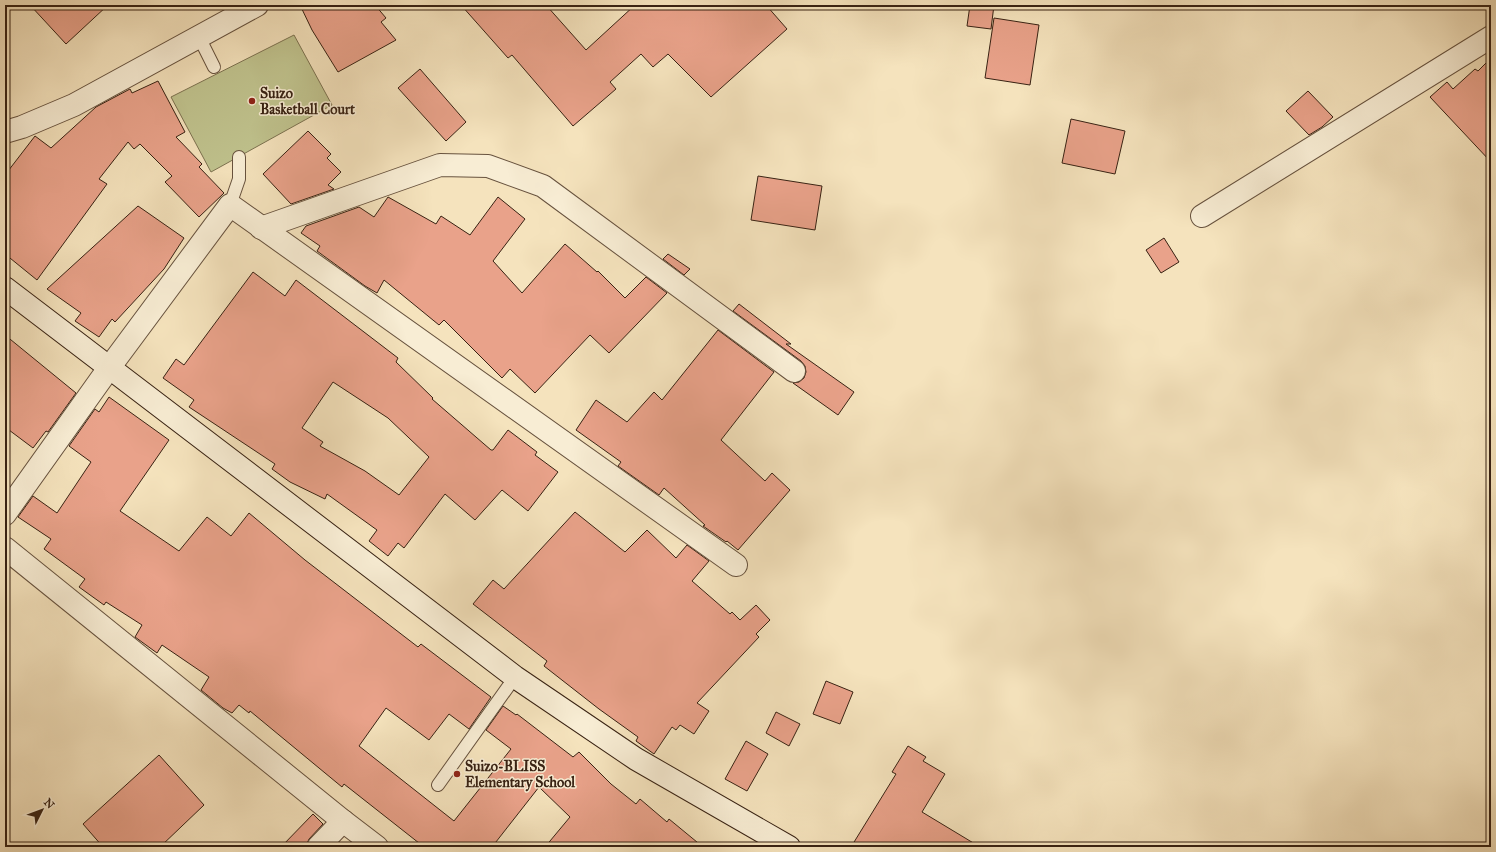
<svg xmlns="http://www.w3.org/2000/svg" width="1496" height="852" font-family="'IM FELL Great Primer',serif">
<style>
.green{fill:#c0c38e;stroke:#7c7250}
.building{fill:#e9a28a;stroke:#382213;fill-rule:evenodd}
.lines{fill:none;stroke-linecap:round;stroke-linejoin:round}
.lane-casing{stroke:#67523e;stroke-width:14}
.street-casing{stroke:#67523e;stroke-width:24}
.secondary-casing{stroke:#382213;stroke-width:24}
.lane{stroke:#f8edd4;stroke-width:12}
.street{stroke:#f8edd4;stroke-width:22}
.secondary{stroke:#f8edd4;stroke-width:22}
.poi-dot{fill:#8f2418;stroke:#f8edd4;stroke-width:1.5}
.labels{text-anchor:middle;dominant-baseline:central;stroke-width:3;stroke-linejoin:round;paint-order:stroke}
.poi-label{font-size:14px;font-weight:bold;fill:#382213;stroke:#f8edd4;text-anchor:start}
</style>
<rect width="100%" height="100%" fill="#f5e3bd"/>
<filter id="stains"><feTurbulence type="fractalNoise" baseFrequency=".005" numOctaves="4"/><feColorMatrix values="0 0 0 0 .2 0 0 0 0 .09 0 0 0 0 .02 0 0 0 .5 -.17"/></filter>
<radialGradient id="worn" r=".72"><stop offset=".6" stop-color="#630" stop-opacity="0"/><stop offset="1" stop-color="#630" stop-opacity=".3"/></radialGradient>
<!-- green -->
<path class="green" d="M294,35l38,70 -121,67 -40,-75z"/>
<!-- building -->
<g class="building">
<path d="M30,5h78l-42,39z"/>
<path d="M300,5h75l11,13 -5,4 15,18 -58,32 -26,-42z"/>
<path d="M461,5h85l40,45 49,-45h131l21,24 -76,68 -43,-43 -15,13 -12,-13 -31,28 6,7 -43,37 -61,-71 -4,3z"/>
<path d="M970,5h24l-3,24 -24,-3z"/>
<path d="M994,18l45,7 -9,60 -45,-7z"/>
<path d="M1491,58v104l-61,-65 17,-15 6,7 22,-20 3,2z"/>
<path d="M420,69l46,53 -20,19 -48,-53z"/>
<path d="M158,81l27,51 -9,5 26,27 -3,3 25,26 -25,24 -34,-35 7,-6 -32,-32 -6,5 -6,-7 -29,37 8,5 -70,96 -32,-26v-79l30,-39 16,12 45,-41 34,-18 2,4z"/>
<path d="M1308,91l25,26 -11,10 -13,8 -23,-24z"/>
<path d="M1071,119l54,12 -10,43 -53,-11z"/>
<path d="M308,131l23,23 -4,4 14,14 -13,13 6,4 -43,15 -28,-30z"/>
<path d="M758,176l64,10 -7,44 -64,-10z"/>
<path d="M388,197l48,27 5,-8 29,19 28,-38 27,22 -32,42 29,32 43,-49 32,28 1,-1 27,27 21,-21 21,16 -58,60 -19,-18 -55,58 -25,-24 -8,9 -58,-58 -5,5 -55,-45 -7,13 -12,-7 -48,-35 3,-5 -19,-13 5,-7 53,-19 15,10z"/>
<path d="M138,206l46,32 -20,31 -49,53 -3,-3 -13,18 -24,-16 6,-8 -34,-24z"/>
<path d="M1164,238l15,24 -18,11 -15,-23z"/>
<path d="M668,254l22,15 -6,6 -21,-16z"/>
<path d="M253,272l32,24 11,-16 102,78 -2,4 37,36 -1,1 59,51h2l15,-20 29,22 -2,3 23,17 -30,39 -26,-21 -27,30 -30,-26 -41,54 -6,-5 -10,13 -19,-15 8,-11 -50,-36 -2,5 -35,-17 -18,-13 3,-5 -86,-57 5,-7 -31,-22 13,-19 8,6zM333,382l55,36 41,39 -30,38 -34,-24 -45,-25 3,-4 -21,-14z"/>
<path d="M739,304l52,40h-5l68,48 -16,23 -45,-32 6,-1 5,-4 2,-6 -1,-6 -4,-5 -68,-50z"/>
<path d="M718,330l56,42 -53,68 44,41 7,-8 18,17 -52,60 -11,-9 -1,1 -23,-16 2,-1 -41,-37 -5,7 -41,-29 3,-4 -45,-32 20,-30 31,22 27,-30 8,8z"/>
<path d="M5,335l71,58 -28,39 -2,-1 -13,17 -28,-21z"/>
<path d="M109,397l60,43 -49,71 59,40 28,-34 24,19 18,-23 56,47 113,87 3,-3 70,53 -22,32 -20,-15 -20,26 -43,-32 -27,38 95,75 57,-72 -25,-19 17,-24 13,9 1,-1 56,43 6,-5 32,32 25,20 4,-5 27,23 2,-3 34,28h-158l25,-30 -31,-30 -47,60h-68l-80,-63 -2,3 -92,-76 -1,2 -10,-8 -7,8 -9,-5 -22,-18 8,-13 -47,-32 -5,8 -22,-16 7,-12 -36,-23 -2,3 -25,-18 6,-8 -41,-30 7,-10 -33,-22 15,-21 24,17 34,-51 -22,-16 26,-37 4,3z"/>
<path d="M575,512l50,40 22,-22 29,28 11,-13 22,16 -17,20 38,33 2,-2 8,8 16,-15 14,15 -14,14 3,3 -62,66 12,8 -15,23 -14,-9 -4,5 -4,-3 -18,27 -18,-13 2,-4 -39,-28 -55,-43 3,-5 -74,-57 20,-24 11,9z"/>
<path d="M826,681l27,11 -13,32 -27,-10z"/>
<path d="M776,712l24,12 -11,22 -23,-13z"/>
<path d="M746,741l22,13 -21,37 -22,-12z"/>
<path d="M908,746l18,11 -3,4 22,13 -23,38 58,35h-129l45,-73 -4,-2z"/>
<path d="M159,755l45,50 -44,42h-57l-20,-23z"/>
<path d="M313,814l10,10 -14,15 -3,8h-25z"/>
</g>
<g class="lines">
<!-- lane casing -->
<g class="lane-casing">
<g id="lane">
<path d="M199,37l15,30"/>
<path d="M230,205l9,-26v-22"/>
<path d="M438,785l77,-108"/>
</g>
</g>
<!-- street casing -->
<g class="street-casing">
<g id="street">
<path d="M5,132l17,-5 52,-22 183,-100"/>
<path d="M1202,216l289,-179"/>
<path d="M261,228l179,-63 48,1 55,20 251,185"/>
<path d="M5,514l104,-146 121,-163 506,360"/>
<path d="M5,548l338,273 34,26"/>
<path d="M318,847l25,-26"/>
</g>
</g>
<!-- secondary casing -->
<g class="secondary-casing">
<path id="secondary" d="M5,288l510,389 121,82 153,88"/>
</g>
<!-- lane -->
<use href="#lane" class="lane"/>
<!-- street -->
<use href="#street" class="street"/>
<!-- secondary -->
<use href="#secondary" class="secondary"/>
</g>
<!-- markers -->
<g class="poi-dot">
<circle cx="252" cy="101" r="4"/>
<circle cx="457" cy="774" r="4"/>
</g>
<g class="labels">
<!-- poi labels -->
<g class="poi-label">
<text x="260" y="93">Suizo<tspan x="260" dy="16">Basketball Court</tspan></text>
<text x="465" y="766">Suizo-BLISS<tspan x="465" dy="16">Elementary School</tspan></text>
</g>
</g>
<!-- margin -->
<rect width="1496" height="852" fill="none" stroke="#f5e3bd" stroke-width="20"/>
<rect x="6" y="6" width="1484" height="840" fill="none" stroke="#382213" stroke-width="2"/>
<rect x="10" y="10" width="1476" height="832" fill="none" stroke="#382213"/>
<!-- north arrow -->
<g transform="translate(42 810) rotate(48)" stroke="#f8edd4" stroke-width="3" paint-order="stroke">
<path d="M0-3L7 15L0 10L-7 15Z" fill="#382213"/>
<text y="-6" font-size="11" font-weight="bold" text-anchor="middle" fill="#382213">N</text>
</g>
<rect width="100%" height="100%" filter="url(#stains)"/>
<rect width="100%" height="100%" fill="url(#worn)"/>
</svg>
